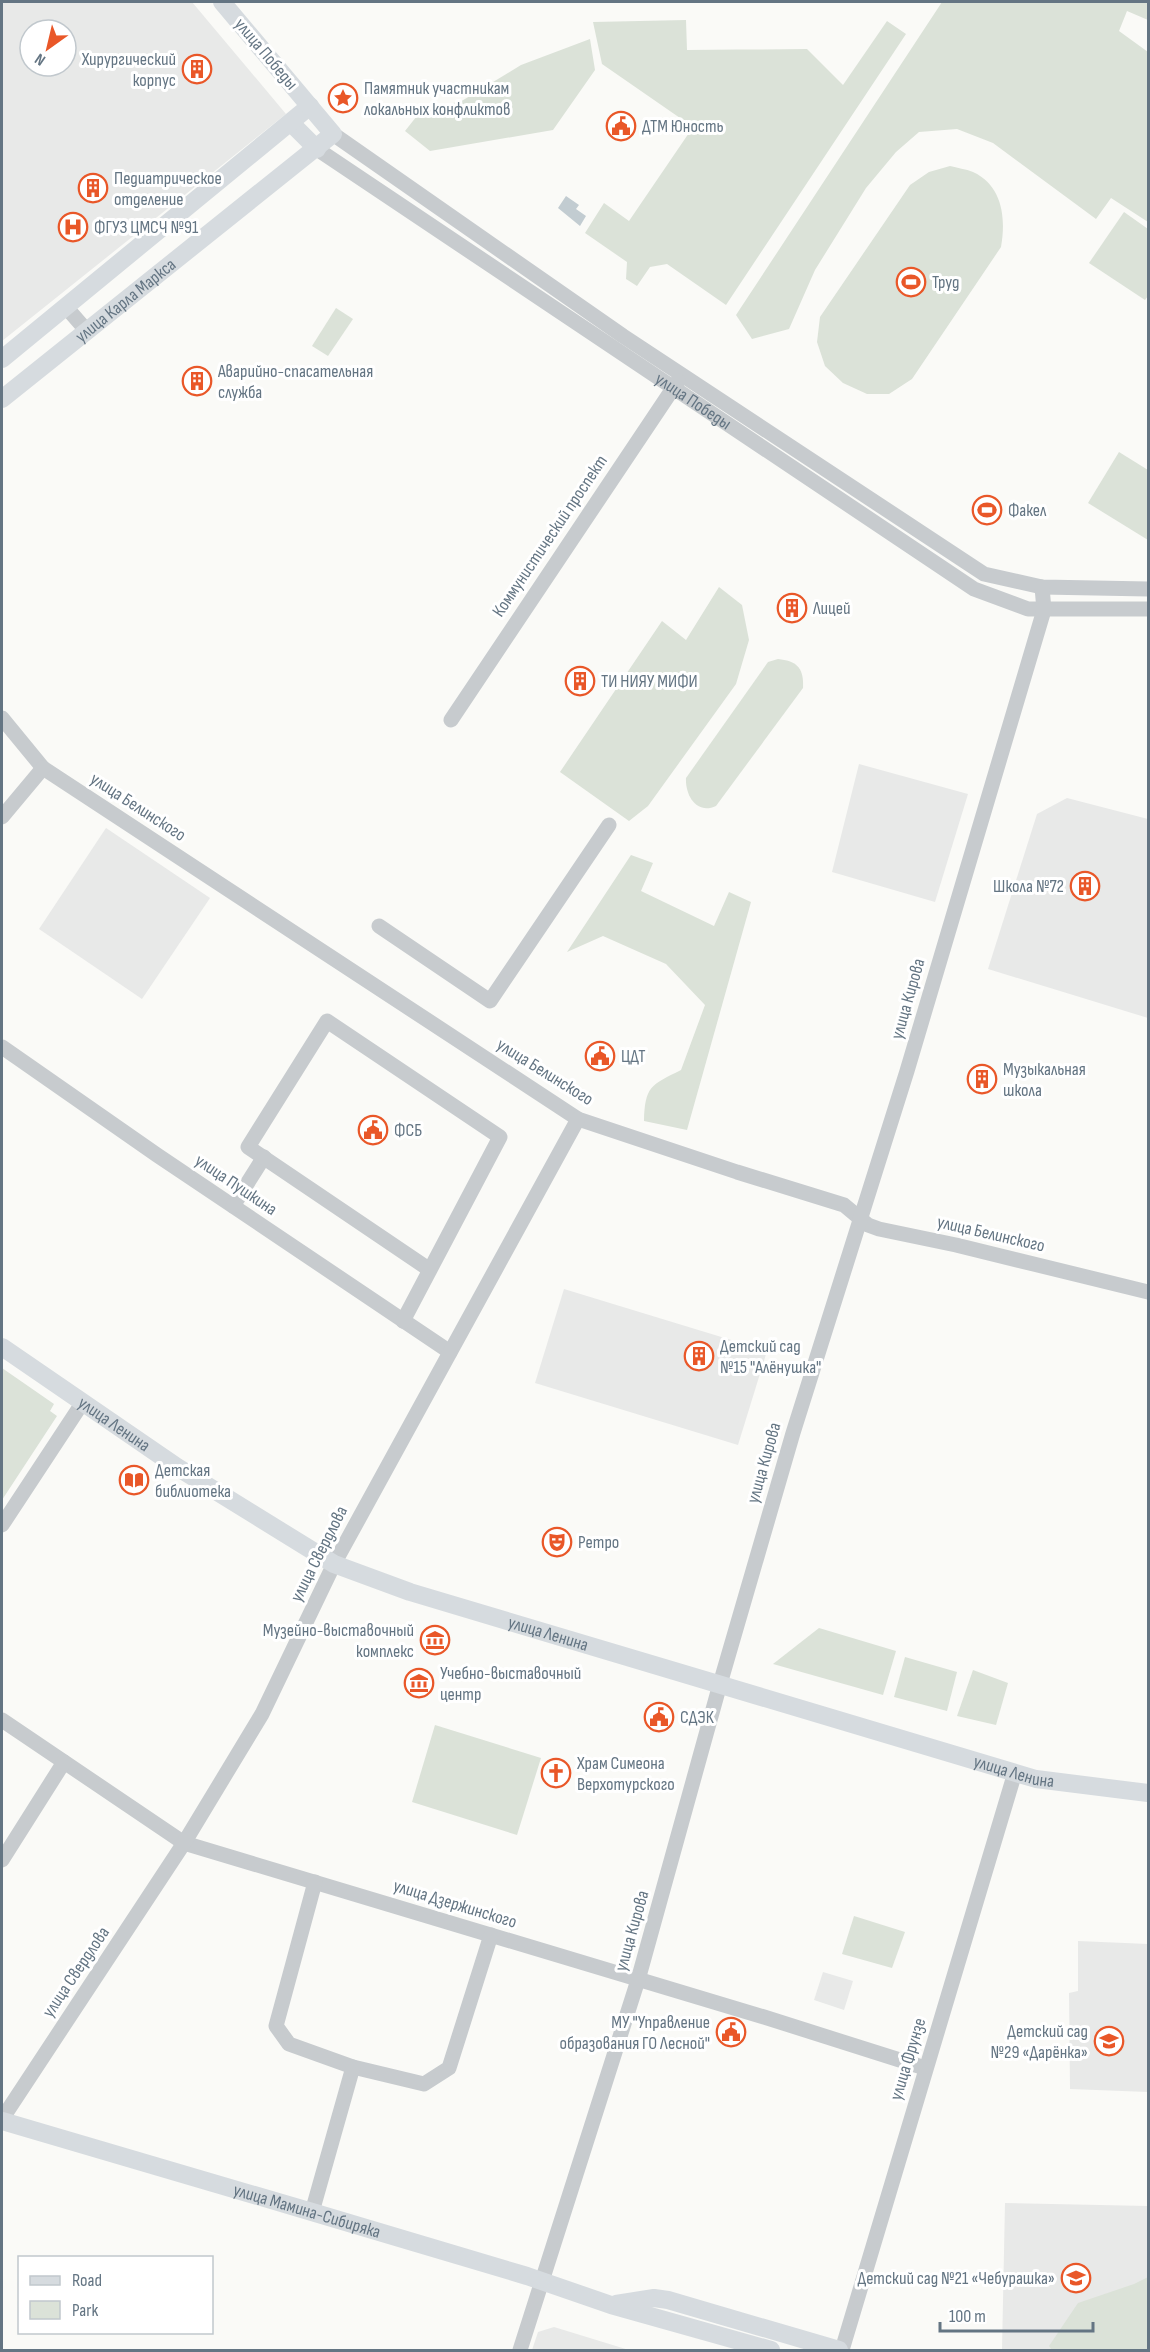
<svg xmlns="http://www.w3.org/2000/svg" width="1150" height="2352" font-family="'Sofia Sans Condensed',sans-serif">
<style>
.built{fill:#e8e9e8;fill-rule:evenodd}
.green{fill:#dbe2d8}
.water{fill:#c2ccd1}
.lines{fill:none;stroke-linecap:round;stroke-linejoin:round}
.minor{stroke:#c7cbce;stroke-width:15}
.major{stroke:#d6dbdf;stroke-width:18}
.labels{text-anchor:middle;dominant-baseline:central;stroke-width:6;stroke-linejoin:round;paint-order:stroke}
.street-label{font-size:18px;fill:#647583;stroke:#fff}
.poi-label{font-size:18px;fill:#647583;stroke:#fff;text-anchor:start}
</style>
<rect width="100%" height="100%" fill="#fafaf7"/>
<!-- built -->
<g class="built">
<path d="M2,2h190l94,112 -284,227zM30,30h36v36h-36z"/>
<path d="M859,764l109,30 -33,108 -103,-30z"/>
<path d="M1067,798l81,21v199l-160,-49 49,-155z"/>
<path d="M106,828l104,70 -68,101 -103,-70z"/>
<path d="M564,1289l203,62 -29,94 -203,-62z"/>
<path d="M1078,1941l70,3v148l-78,-3 -1,-96 9,-2z"/>
<path d="M823,1972l30,9 -9,29 -30,-10z"/>
<path d="M1005,2203l143,3v144h-146z"/>
<path d="M554,2327l75,23h-97l6,-18z"/>
</g>
<!-- green -->
<g class="green">
<path d="M942,2h206v18l-21,-9 -8,20 29,21v170l-37,-24 -15,21 -103,-76 -36,-14 -38,3 -23,20 -30,36 -51,82 -26,59 -37,10 -16,-24z"/>
<path d="M686,20l1,30 120,-1 36,36 44,-64 19,13 -180,271 -59,-41 -17,3 -13,19 -11,-7 1,-17 -42,-29 19,-30 25,18 64,-94 -91,-63 -9,-42z"/>
<path d="M590,39l5,31 -42,60 -123,21 -25,-20 19,-24 36,-5 61,-37z"/>
<path d="M950,166c7,2 16,3 23,6 30,14 33,47 28,75l-89,132 -23,15h-22l-24,-11 -18,-17 -8,-24 3,-25 90,-132 19,-13z"/>
<path d="M1124,212l24,17v67l-3,4 -56,-37z"/>
<path d="M336,308l17,11 -25,37 -16,-10z"/>
<path d="M1119,452l29,18v70l-60,-37z"/>
<path d="M719,587l23,18 7,35 -13,44 -88,122 -19,15 -69,-49 102,-151 24,19z"/>
<path d="M778,659c19,2 26,9 25,29l-87,118c-19,9 -31,-10 -30,-28l82,-116z"/>
<path d="M631,855l22,8 -12,28 73,35 15,-34 22,10 -64,228 -43,-9c1,-35 7,-36 37,-51l24,-65 -39,-41 -63,-28 -36,16z"/>
<path d="M2,1368l52,36 -4,7 7,5 -55,84z"/>
<path d="M819,1628l77,23 -13,44 -110,-31z"/>
<path d="M905,1657l52,15 -10,39 -53,-14z"/>
<path d="M973,1670l35,13 -12,42 -39,-9z"/>
<path d="M435,1725l106,33 -24,77 -105,-33z"/>
<path d="M854,1916l51,16 -13,36 -50,-14z"/>
<path d="M1148,2277v73h-96l-3,-4 29,-43 56,-19z"/>
</g>
<!-- water -->
<path class="water" d="M566,196l13,9 -3,4 10,7 -6,10 -22,-18z"/>
<g class="lines">
<!-- minor -->
<g class="minor">
<path d="M333,134l290,202 361,238 58,13 106,2"/>
<path id="s1" d="M317,149l657,440 54,20h120"/>
<path d="M66,307l20,23"/>
<path d="M2,718l41,50 535,351 159,53 107,33 24,20 11,4 77,16 192,47"/>
<path d="M451,720l227,-339"/>
<path d="M2,817l41,-49"/>
<path d="M379,926l111,75 119,-176"/>
<path d="M2,1047l155,108 293,197"/>
<path d="M233,1206l31,-49"/>
<path d="M403,1321l97,-184 -173,-116 -79,126 182,123"/>
<path d="M2,1525l81,-123"/>
<path d="M2,1720l182,123 580,174 161,51"/>
<path d="M2,1860l62,-98"/>
<path d="M353,2067l71,17 25,-16 42,-133"/>
<path d="M2,2119l182,-276 78,-129 72,-150 244,-445"/>
<path d="M312,2212l41,-145 -64,-23 -13,-18 39,-144"/>
<path d="M520,2350l118,-370 82,-296 73,-251 114,-362 137,-461 -2,-23"/>
<path d="M842,2350l171,-571"/>
</g>
<!-- major -->
<g class="major">
<path d="M291,123l26,26"/>
<path d="M2,359l308,-253"/>
<path id="s2" d="M2,399l331,-265 -111,-132"/>
<path id="s3" d="M2,1347l175,120 157,97 76,28 626,187 112,14"/>
<path id="s4" d="M2,2121l310,91 215,64 84,29 160,45"/>
<path d="M616,2304l38,-6 14,2 171,50"/>
</g>
</g>
<!-- icons -->
<defs>
<g id="building-ring" transform="scale(1.5)"><circle r="9.5" fill="#fff" stroke="#e95728" stroke-width="1.5"/><path d="M-4-6H4V6H1V3H-1V6H-4ZM-2.5-4.3h1.7v1.8h-1.7ZM.8-4.3h1.7v1.8H.8ZM-2.5-1h1.7V.8h-1.7ZM.8-1h1.7V.8H.8Z" fill="#e95728"/></g>
<g id="sight-ring" transform="scale(1.5)"><circle r="9.5" fill="#fff" stroke="#e95728" stroke-width="1.5"/><path d="M0-6L1.8-2.2L6-1.7L2.9 1.2L3.7 5.4L0 3.3L-3.7 5.4L-2.9 1.2L-6-1.7L-1.8-2.2Z" fill="#e95728"/></g>
<g id="civic-ring" transform="scale(1.5)"><circle r="9.5" fill="#fff" stroke="#e95728" stroke-width="1.5"/><path d="M-.6-6.5H3V-4.5H.6V-3L4-1V1h2V6H-6V1h2V-1L-.6-3ZM-1.2 2.5V6h2.4V2.5Z" fill="#e95728"/></g>
<g id="hospital-ring" transform="scale(1.5)"><circle r="9.5" fill="#fff" stroke="#e95728" stroke-width="1.5"/><path d="M-5-5h3v3.5h4V-5h3V5h-3V1.5h-4V5h-3Z" fill="#e95728"/></g>
<g id="stadium-ring" transform="scale(1.5)"><circle r="9.5" fill="#fff" stroke="#e95728" stroke-width="1.5"/><path d="M0-5a6.5 5 0 1 0 0 10a6.5 5 0 1 0 0-10ZM-3.5-1.8h7v3.6h-7Z" fill="#e95728"/></g>
<g id="library-ring" transform="scale(1.5)"><circle r="9.5" fill="#fff" stroke="#e95728" stroke-width="1.5"/><path d="M-6-4Q-3-5.5-.7-3.5V5Q-3 3-6 4ZM6-4Q3-5.5 .7-3.5V5Q3 3 6 4Z" fill="#e95728"/></g>
<g id="theatre-ring" transform="scale(1.5)"><circle r="9.5" fill="#fff" stroke="#e95728" stroke-width="1.5"/><path d="M-5-5.5Q0-4 5-5.5V0Q5 5 0 6Q-5 5-5 0ZM-3.3-2.5H-1v1.5H-3.3ZM1-2.5H3.3v1.5H1ZM-2.8 1Q0 5.5 2.8 1Z" fill="#e95728"/></g>
<g id="museum-ring" transform="scale(1.5)"><circle r="9.5" fill="#fff" stroke="#e95728" stroke-width="1.5"/><path d="M0-6L6-3V-2H-6V-3ZM-5-1h2V3h-2ZM-1-1h2V3h-2ZM3-1h2V3H3ZM-6 4H6V6H-6Z" fill="#e95728"/></g>
<g id="church-ring" transform="scale(1.5)"><circle r="9.5" fill="#fff" stroke="#e95728" stroke-width="1.5"/><path d="M-1.2-6h2.4v3.5h3.3v2.4h-3.3V6h-2.4V-.1h-3.3v-2.4h3.3Z" fill="#e95728"/></g>
<g id="school-ring" transform="scale(1.5)"><circle r="9.5" fill="#fff" stroke="#e95728" stroke-width="1.5"/><path d="M0-5L7-2L0 1L-7-2ZM-4 1L0 2.5L4 1V4Q0 6-4 4Z" fill="#e95728"/></g>
</defs>
<g fill-rule="evenodd">
<use href="#building-ring" x="197" y="69"/>
<use href="#sight-ring" x="343" y="98"/>
<use href="#civic-ring" x="621" y="126"/>
<use href="#building-ring" x="93" y="188"/>
<use href="#hospital-ring" x="73" y="227"/>
<use href="#stadium-ring" x="911" y="282"/>
<use href="#building-ring" x="197" y="381"/>
<use href="#stadium-ring" x="987" y="510"/>
<use href="#building-ring" x="792" y="608"/>
<use href="#building-ring" x="580" y="681"/>
<use href="#building-ring" x="1085" y="886"/>
<use href="#civic-ring" x="600" y="1056"/>
<use href="#building-ring" x="982" y="1079"/>
<use href="#civic-ring" x="373" y="1130"/>
<use href="#building-ring" x="699" y="1356"/>
<use href="#library-ring" x="134" y="1480"/>
<use href="#theatre-ring" x="557" y="1542"/>
<use href="#museum-ring" x="435" y="1640"/>
<use href="#museum-ring" x="419" y="1683"/>
<use href="#civic-ring" x="659" y="1717"/>
<use href="#church-ring" x="556" y="1773"/>
<use href="#civic-ring" x="731" y="2032"/>
<use href="#school-ring" x="1109" y="2041"/>
<use href="#school-ring" x="1076" y="2278"/>
</g>
<g class="labels">
<!-- street labels -->
<g class="street-label">
<text transform="translate(266 54) rotate(50)">улица Победы</text>
<text stroke="none"><textPath href="#s2" startOffset="158">улица Карла Маркса</textPath></text>
<text stroke="none"><textPath href="#s1" startOffset="453">улица Победы</textPath></text>
<text transform="translate(550 536) rotate(-56)">Коммунистический проспект</text>
<text transform="translate(138 807) rotate(33)">улица Белинского</text>
<text transform="translate(908 999) rotate(-74)">улица Кирова</text>
<text transform="translate(545 1072) rotate(32)">улица Белинского</text>
<text transform="translate(236 1185) rotate(34)">улица Пушкина</text>
<text transform="translate(991 1234) rotate(13)">улица Белинского</text>
<text stroke="none"><textPath href="#s3" startOffset="136">улица Ленина</textPath></text>
<text transform="translate(764 1463) rotate(-74)">улица Кирова</text>
<text transform="translate(319 1554) rotate(-63)">улица Свердлова</text>
<text stroke="none"><textPath href="#s3" startOffset="622">улица Ленина</textPath></text>
<text stroke="none"><textPath href="#s3" startOffset="1108">улица Ленина</textPath></text>
<text transform="translate(455 1904) rotate(17)">улица Дзержинского</text>
<text transform="translate(632 1931) rotate(-74)">улица Кирова</text>
<text transform="translate(76 1972) rotate(-56)">улица Свердлова</text>
<text transform="translate(908 2059) rotate(-73)">улица Фрунзе</text>
<text stroke="none"><textPath href="#s4" startOffset="318">улица Мамина-Сибиряка</textPath></text>
</g>
<!-- poi labels -->
<g class="poi-label">
<text x="176" y="59" text-anchor="end">Хирургический<tspan x="176" dy="21">корпус</tspan></text>
<text x="364" y="88">Памятник участникам<tspan x="364" dy="21">локальных конфликтов</tspan></text>
<text x="642" y="126">ДТМ Юность</text>
<text x="114" y="178">Педиатрическое<tspan x="114" dy="21">отделение</tspan></text>
<text x="94" y="227">ФГУЗ ЦМСЧ №91</text>
<text x="932" y="282">Труд</text>
<text x="218" y="371">Аварийно-спасательная<tspan x="218" dy="21">служба</tspan></text>
<text x="1008" y="510">Факел</text>
<text x="813" y="608">Лицей</text>
<text x="601" y="681">ТИ НИЯУ МИФИ</text>
<text x="1064" y="886" text-anchor="end">Школа №72</text>
<text x="621" y="1056">ЦДТ</text>
<text x="1003" y="1069">Музыкальная<tspan x="1003" dy="21">школа</tspan></text>
<text x="394" y="1130">ФСБ</text>
<text x="720" y="1346">Детский сад<tspan x="720" dy="21">№15 "Алёнушка"</tspan></text>
<text x="155" y="1470">Детская<tspan x="155" dy="21">библиотека</tspan></text>
<text x="578" y="1542">Ретро</text>
<text x="414" y="1630" text-anchor="end">Музейно-выставочный<tspan x="414" dy="21">комплекс</tspan></text>
<text x="440" y="1673">Учебно-выставочный<tspan x="440" dy="21">центр</tspan></text>
<text x="680" y="1717">СДЭК</text>
<text x="577" y="1763">Храм Симеона<tspan x="577" dy="21">Верхотурского</tspan></text>
<text x="710" y="2022" text-anchor="end">МУ "Управление<tspan x="710" dy="21">образования ГО Лесной"</tspan></text>
<text x="1088" y="2031" text-anchor="end">Детский сад<tspan x="1088" dy="21">№29 «Дарёнка»</tspan></text>
<text x="1055" y="2278" text-anchor="end">Детский сад №21 «Чебурашка»</text>
</g>
</g>
<!-- border -->
<rect width="1150" height="2352" fill="none" stroke="#647583" stroke-width="6"/>
<!-- legend -->
<rect x="18" y="2256" width="195" height="78" fill="#ffffff" stroke="#c1c8cd" stroke-width="1.5"/>
<rect x="30" y="2276" width="30" height="9" fill="#d6dbdf" stroke="#c1c8cd" stroke-width="1.5"/>
<text x="72" y="2286" font-size="18" fill="#647583">Road</text>
<rect x="30" y="2301" width="30" height="18" fill="#dbe2d8" stroke="#c1c8cd" stroke-width="1.5"/>
<text x="72" y="2316" font-size="18" fill="#647583">Park</text>
<!-- north arrow -->
<g transform="translate(48 48) rotate(214)"><circle r="28" fill="#ffffff" stroke="#c1c8cd" stroke-width="1.5"/>
<path d="M0-4.5L10 22L0 15L-10 22Z" fill="#e95728"/>
<text y="-9" font-size="16" font-weight="bold" text-anchor="middle" fill="#647583">N</text>
</g>
<!-- scale -->
<path d="M940 2322v9h153v-9" fill="none" stroke="#647583" stroke-width="3"/>
<text x="949" y="2322" font-size="18" fill="#647583" stroke="#ffffff" stroke-width="4.5" paint-order="stroke">100 m</text>
</svg>
